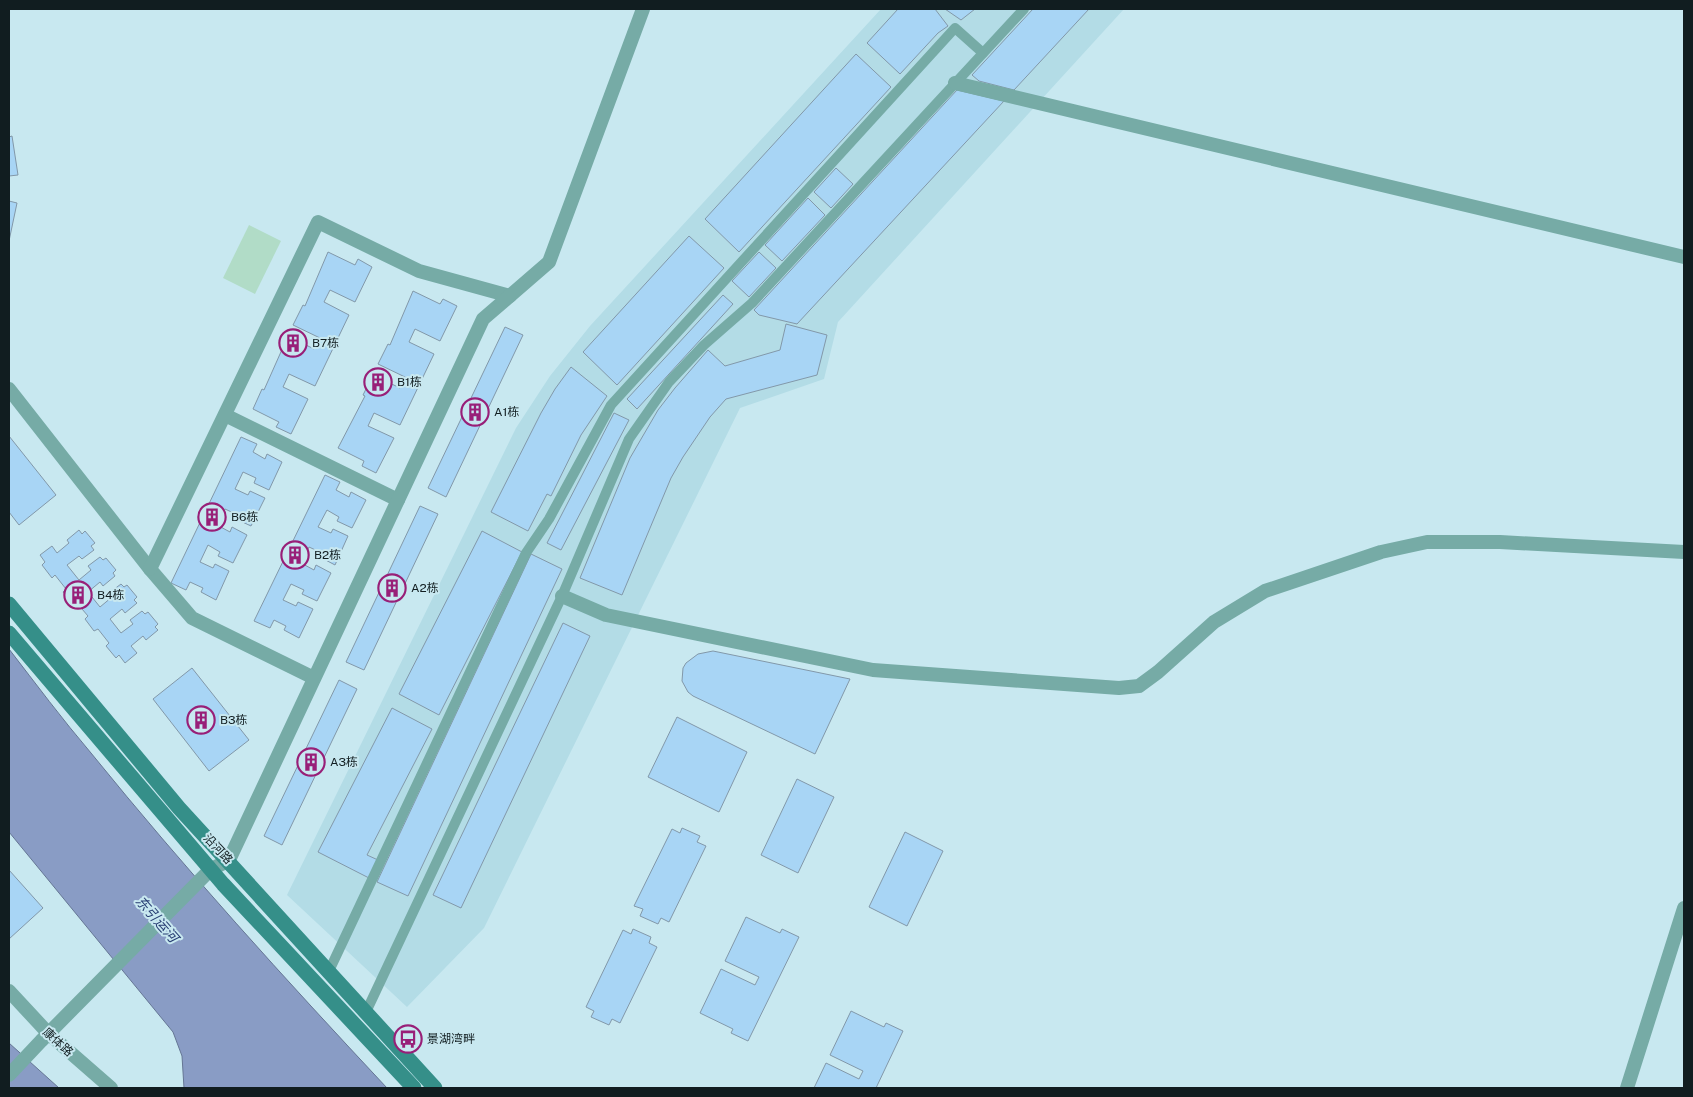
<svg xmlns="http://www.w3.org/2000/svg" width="1693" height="1097" font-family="'Public Sans','Noto Sans SC',sans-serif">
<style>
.built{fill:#b3dce6}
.green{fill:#b1dcc7}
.water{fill:#899cc5;stroke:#657694}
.building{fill:#a8d5f5;stroke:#8298a9}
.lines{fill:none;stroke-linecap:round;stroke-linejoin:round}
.pedestrian{stroke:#76aba6;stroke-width:10}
.minor{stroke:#76aba6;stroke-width:14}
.secondary{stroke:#358f89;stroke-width:15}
.labels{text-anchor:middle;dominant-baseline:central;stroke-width:4;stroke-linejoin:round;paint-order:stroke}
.poi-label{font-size:12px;fill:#111d20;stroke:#c8e8f0;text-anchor:start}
.street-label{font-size:12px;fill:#111d20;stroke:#c8e8f0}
.water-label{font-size:14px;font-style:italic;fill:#273d72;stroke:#c8e8f0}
</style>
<rect width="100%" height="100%" fill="#c8e8f0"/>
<!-- built -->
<path class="built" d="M881,9h243l-286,313 -14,57 -84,29 -256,520 -77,79 -120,-112 229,-467 34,-52 40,-50z"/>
<!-- green -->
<path class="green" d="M249,225l32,16 -26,53 -32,-16z"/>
<!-- water -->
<g class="water">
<path d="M9,649c27,35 53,70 82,104 94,116 194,226 296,335h-203l-2,-32 -9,-24 -164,-200z"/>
<path d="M9,1043l50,45h-50z"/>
</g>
<!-- building -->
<g class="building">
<path d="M898,9h37l13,17 -10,7 -38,41 -33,-31z"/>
<path d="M945,9h30l-14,11z"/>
<path d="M1033,9h56l-75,81 -35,-9 -7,-6z"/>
<path d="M856,54l35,33 -152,165 -34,-33z"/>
<path d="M957,90l47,11 -207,223 -38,-9 -5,-5z"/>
<path d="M12,136l6,39 -9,1v-39z"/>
<path d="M836,168l17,16 -22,24 -17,-16z"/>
<path d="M808,198l17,17 -43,46 -17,-16z"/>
<path d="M9,201l8,2 -8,38z"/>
<path d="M689,236l35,32 -107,117 -34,-33z"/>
<path d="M328,252l27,13 3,-6 14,8 -17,35 -25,-12 -6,12 25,13 -34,71 -26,-12 -6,13 25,12 -17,35 -15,-7 3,-5 -26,-13 9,-20 2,1 24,-54 26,13 6,-11 -27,-13 10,-20 2,1z"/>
<path d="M759,252l17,16 -27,29 -17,-16z"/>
<path d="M413,291l27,13 3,-5 14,7 -17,35 -25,-12 -6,13 25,12 -34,71 -26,-12 -6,13 26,12 -18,35 -14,-7 2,-5 -26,-13 27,-52 -2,-1 10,-20 27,13 5,-11 -27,-13 10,-20 2,1z"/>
<path d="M723,295l10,9 -96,105 -10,-10z"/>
<path d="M786,324l41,11 -10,40 -91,24 -16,18 -27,40 -12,21 -49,117 -42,-17 50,-120 28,-48 17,-22 33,-38 17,16 55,-16z"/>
<path d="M505,327l18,8 -77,162 -18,-9z"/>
<path d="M571,367l36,29 -26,39 -30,61 -4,-2 -19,37 -37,-19 50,-99 14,-24z"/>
<path d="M614,413l15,7 -68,130 -14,-7z"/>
<path d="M9,436l47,59 -37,30 -10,-13z"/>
<path d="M241,437l16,7 -4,8 12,7 2,-5 15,8 -13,28 -15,-7 2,-5 -13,-6 -8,17 13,6 2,-4 15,7 -14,28 -15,-7 2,-4 -13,-6 -8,16 13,7 2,-5 15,8 -14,28 -15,-7 2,-4 -12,-7 -8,17 13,6 2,-4 14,7 -13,29 -15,-8 2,-4 -13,-6 -4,8 -15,-7z"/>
<path d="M325,475l15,7 -4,8 13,7 2,-5 15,8 -14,28 -15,-7 2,-4 -12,-7 -9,17 13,6 2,-4 15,7 -13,29 -15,-8 2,-4 -13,-6 -8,16 13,7 2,-5 15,8 -14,28 -15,-7 2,-4 -13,-6 -8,16 13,6 2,-4 15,7 -14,29 -15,-8 2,-4 -12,-6 -4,8 -16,-7z"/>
<path d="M420,506l18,8 -74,156 -18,-8z"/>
<path d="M79,530l3,4 3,-3 10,12 -4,3 3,4 -12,9 -3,-3 -12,9 12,15 12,-10 -3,-4 12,-9 3,3 3,-2 10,12 -3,3 2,3 -12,10 -3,-4 -12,10 12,15 12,-10 -3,-4 12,-9 3,3 3,-2 10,12 -3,3 3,3 -12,10 -3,-4 -12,10 11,14 12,-9 -3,-4 12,-9 3,3 3,-2 10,12 -3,3 3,3 -12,10 -3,-4 -12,10 6,7 -12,10 -6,-8 -3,3 -10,-12 3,-3 -11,-14 -4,2 -9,-12 3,-3 -12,-14 -3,2 -10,-12 3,-3 -11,-14 -3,3 -10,-13 3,-3 -5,-7 12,-9 5,7 12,-10 -2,-3z"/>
<path d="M482,531l40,21 -83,163 -40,-21z"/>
<path d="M531,554l31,15 -154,327 -31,-14z"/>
<path d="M563,623l27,13 -129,272 -28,-13z"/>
<path d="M713,651l137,28 -35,75 -122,-58 -5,-4 -6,-11 1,-13 3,-5 12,-9z"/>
<path d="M192,668l57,72 -40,31 -56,-72z"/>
<path d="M339,680l18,9 -75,156 -18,-9z"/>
<path d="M392,708l40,21 -65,126 11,5 -9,18 -51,-26z"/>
<path d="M677,717l70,35 -28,60 -71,-35z"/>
<path d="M797,779l37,18 -36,76 -37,-18z"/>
<path d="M682,828l18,8 -3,6 9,4 -37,76 -8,-4 -3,6 -18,-8 3,-7 -9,-3 38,-77 8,4z"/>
<path d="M905,832l38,19 -36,75 -38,-19z"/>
<path d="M9,870l34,38 -34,31z"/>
<path d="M746,917l34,16 2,-4 17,8 -51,104 -17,-8 2,-4 -33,-16 21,-44 34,16 4,-8 -34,-16z"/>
<path d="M633,929l18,8 -2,6 8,4 -37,76 -8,-4 -3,6 -18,-8 3,-6 -8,-4 37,-77 8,4z"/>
<path d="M851,1011l33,16 2,-4 17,8 -27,57h-62l12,-25 33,16 4,-8 -33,-16z"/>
</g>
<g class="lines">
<!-- pedestrian -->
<g class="pedestrian">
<path d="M329,971l197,-418 23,-34 62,-114 344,-377 28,25"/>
<path d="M366,1012l196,-416 67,-157 40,-57 35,-37 48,-42 272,-294"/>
</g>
<!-- minor -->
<g class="minor">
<path d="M955,83l729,174"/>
<path d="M9,389l141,180 42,49 122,60"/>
<path d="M225,415l173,85"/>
<path d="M150,569l168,-347 101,49 91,25"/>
<path d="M562,596l44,19 267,55 246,18 20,-2 19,-14 56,-50 51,-31 116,-39 46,-10h73l184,10"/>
<path d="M9,991l39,42 63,55"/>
<path d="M9,1075l32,-34 169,-171 19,-10 254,-541 66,-57 94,-253"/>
<path d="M1627,1088l57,-180"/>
</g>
<!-- secondary -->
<g class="secondary">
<path d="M9,604l170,204 256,280"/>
<path d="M9,633l214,251 191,204"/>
</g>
</g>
<!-- icons -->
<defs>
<g id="building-ring" transform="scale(1.4375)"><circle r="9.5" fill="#c8e8f0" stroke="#981f78" stroke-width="1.5"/><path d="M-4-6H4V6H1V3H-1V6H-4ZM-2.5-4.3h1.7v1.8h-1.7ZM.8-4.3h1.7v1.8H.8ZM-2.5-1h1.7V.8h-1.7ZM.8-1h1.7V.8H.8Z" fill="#981f78"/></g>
<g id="bus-ring" transform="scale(1.4375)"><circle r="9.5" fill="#c8e8f0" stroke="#981f78" stroke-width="1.5"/><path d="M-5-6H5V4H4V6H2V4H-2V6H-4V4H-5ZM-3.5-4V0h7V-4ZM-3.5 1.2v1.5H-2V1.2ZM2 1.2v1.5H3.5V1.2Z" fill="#981f78"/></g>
</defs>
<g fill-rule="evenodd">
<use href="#building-ring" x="293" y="343"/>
<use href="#building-ring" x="378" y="382"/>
<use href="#building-ring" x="475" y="412"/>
<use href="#building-ring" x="212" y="517"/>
<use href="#building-ring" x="295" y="555"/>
<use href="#building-ring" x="392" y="588"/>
<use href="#building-ring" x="78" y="595"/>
<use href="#building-ring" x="201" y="720"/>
<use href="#building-ring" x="311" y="762"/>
<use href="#bus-ring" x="408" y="1039"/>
</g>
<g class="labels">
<!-- poi labels -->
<g class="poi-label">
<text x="312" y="343">B7栋</text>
<text x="397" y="382">B1栋</text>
<text x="494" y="412">A1栋</text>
<text x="231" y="517">B6栋</text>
<text x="314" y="555">B2栋</text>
<text x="411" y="588">A2栋</text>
<text x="97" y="595">B4栋</text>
<text x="220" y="720">B3栋</text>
<text x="330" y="762">A3栋</text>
<text x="427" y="1039">景湖湾畔</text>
</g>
<!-- street labels -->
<g class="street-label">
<text transform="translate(218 849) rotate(47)">沿河路</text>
<text transform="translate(58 1042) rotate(42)">康体路</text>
</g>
<!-- water labels -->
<g class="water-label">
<text transform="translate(157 919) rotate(49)">东引运河</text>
</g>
</g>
<!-- border -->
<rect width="1693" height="1097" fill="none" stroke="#111d20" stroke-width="20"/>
</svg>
